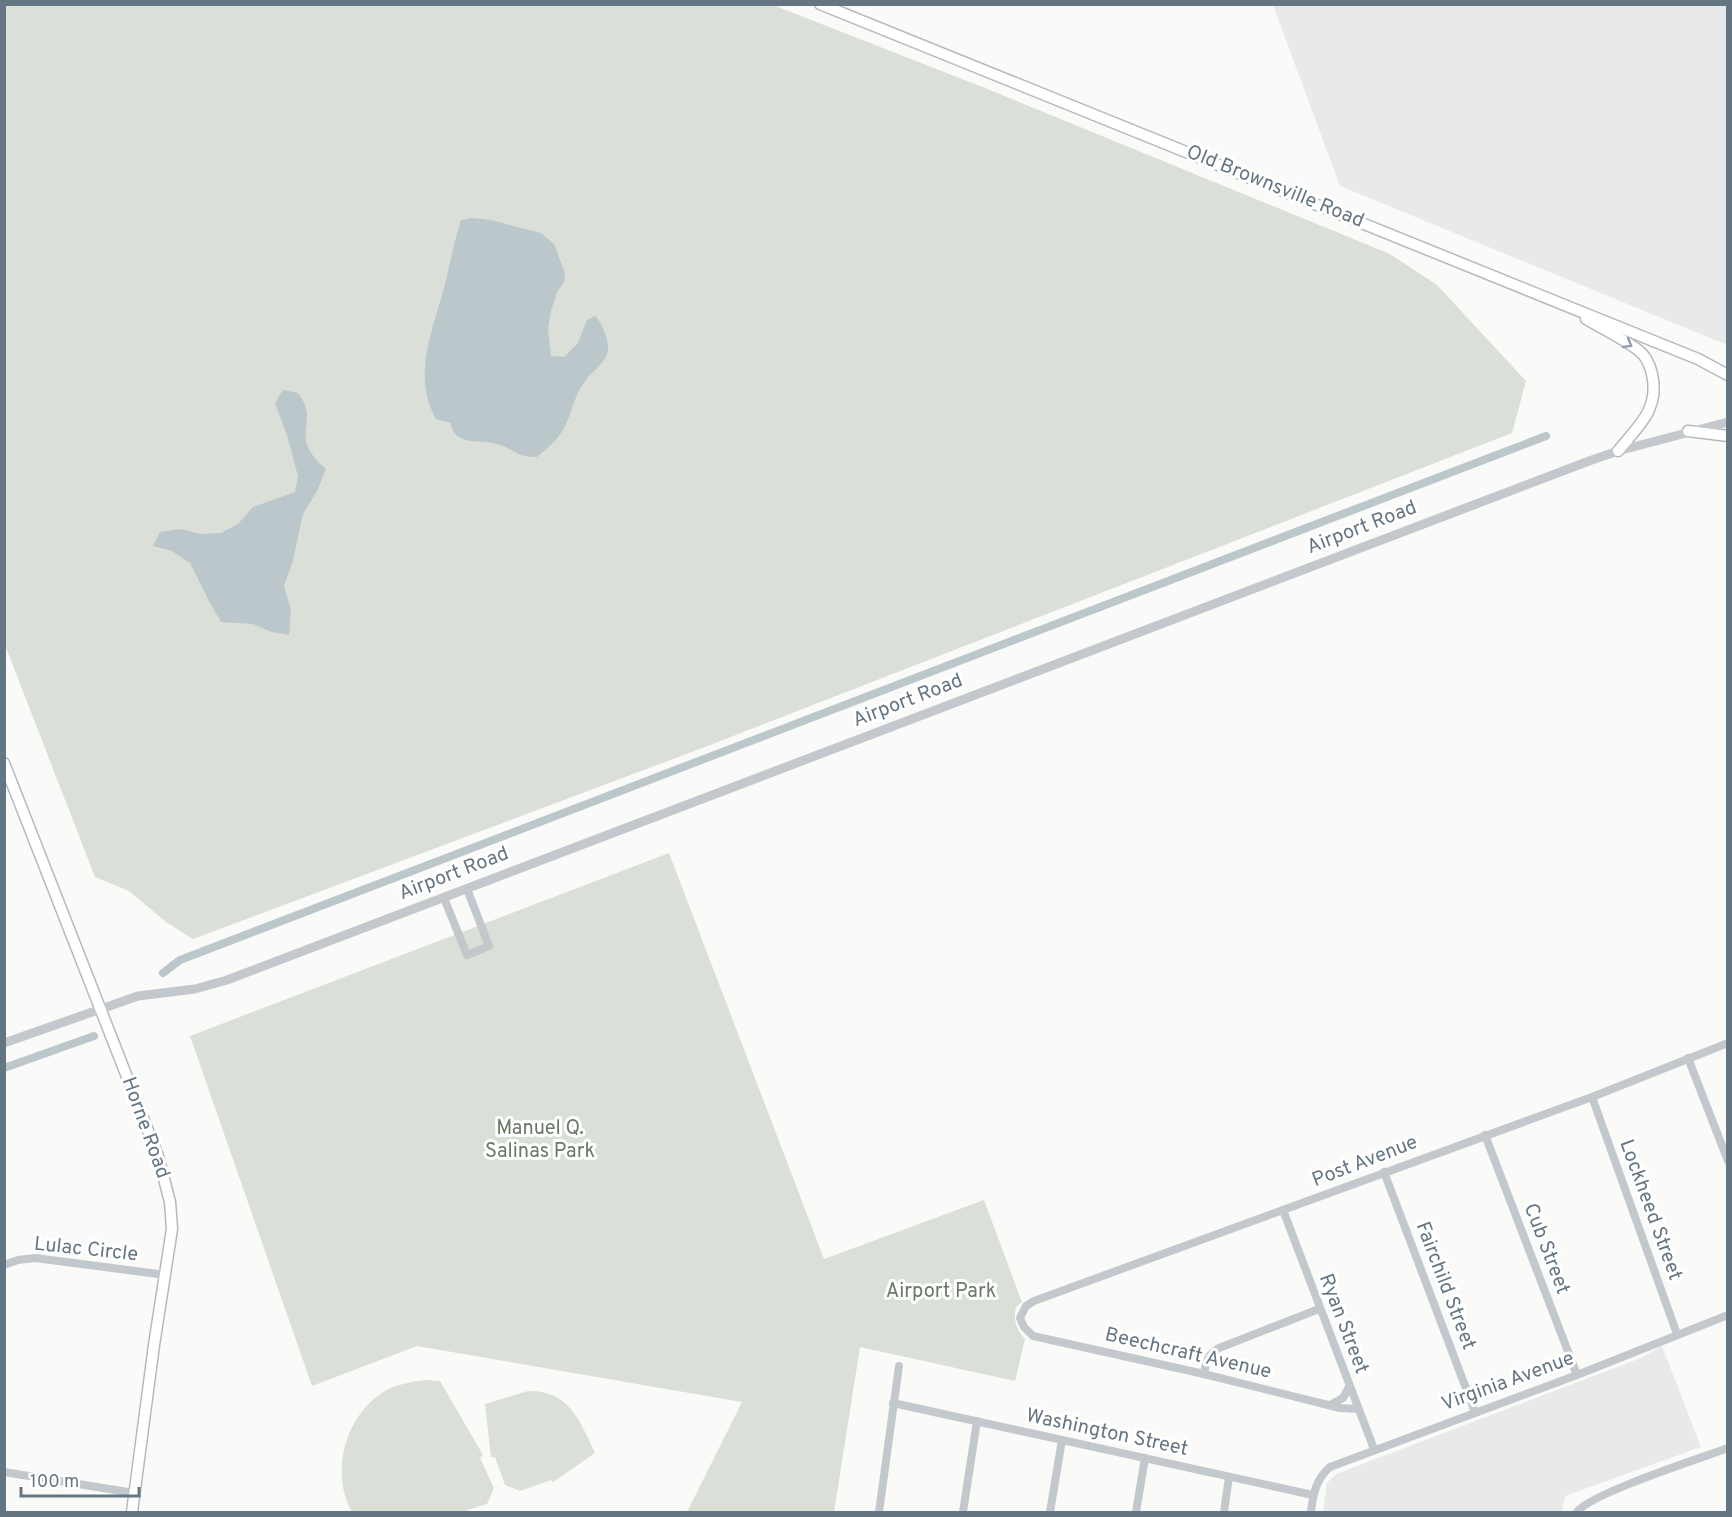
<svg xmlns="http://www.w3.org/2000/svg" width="1732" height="1517" font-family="Overpass,sans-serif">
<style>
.built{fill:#e8e9e9}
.green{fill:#dadfd7}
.water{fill:#bbc7cb}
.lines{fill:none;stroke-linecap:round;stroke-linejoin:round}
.canal{stroke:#bbc7cb;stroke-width:8}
.secondary-casing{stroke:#b3babf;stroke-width:13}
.minor{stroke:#c3c8cc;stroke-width:8}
.tertiary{stroke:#c3c8cc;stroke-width:9}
.secondary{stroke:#fff;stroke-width:10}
.oneway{stroke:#939fa8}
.labels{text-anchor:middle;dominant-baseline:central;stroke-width:6;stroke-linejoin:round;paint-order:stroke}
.street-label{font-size:20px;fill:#657683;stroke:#fff}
.park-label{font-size:20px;fill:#687a64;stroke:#fff}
</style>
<rect width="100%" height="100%" fill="#fafaf8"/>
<!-- built -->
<g class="built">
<path d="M1273,5h454v340l-387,-159z"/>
<path d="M1662,1346l39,101 -136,49 -3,16h-239l4,-29 9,-9 305,-116z"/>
</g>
<!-- green -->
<g class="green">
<path d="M5,5h768l212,83 405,166 47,31 89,96 -14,52 -807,314 -512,192 -27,-17 -37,-31 -34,-14 -90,-232z"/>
<path d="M669,853l155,406 160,-59 38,102 -6,5c-3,13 0,22 9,32l-10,42 -155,-34 -26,165h-147l55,-110 -325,-56 -105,40 -122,-350z"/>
<path d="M425,1380l15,1 43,74 -3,3 14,30 -7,16 -26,8h-109c-22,-40 -7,-97 33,-121 12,-7 27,-9 40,-11z"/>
<path d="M528,1391c41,-1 52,30 67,62l-42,29 -2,-2 -31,11 -15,-6 -10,-28h-4l-6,-53z"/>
</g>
<!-- water -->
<g class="water">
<path d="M472,218l19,2 50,13 13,11 11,29 -1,9 -7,10 -6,19 -3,18 3,27 13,1 14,-14 9,-23 8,-4c7,6 14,25 13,34 -1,12 -16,21 -22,30 -12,14 -13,31 -21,46 -6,13 -17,22 -28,31 -21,1 -26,-11 -44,-14 -15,-3 -40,2 -42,-20l-15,-4c-24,-43 -4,-87 8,-131 6,-23 10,-46 17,-68z"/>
<path d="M283,390l15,3c18,23 2,36 10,54 4,9 11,16 18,22l-9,22 -14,23 -10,46 -9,26 7,24 -2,25 -17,-3 -19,-8 -32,-2 -13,-23 -18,-36 -18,-12 -19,-5 7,-14 21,-3 19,5 21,-1 17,-9 15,-17 42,-15 3,-16 -11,-41 -12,-32z"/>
</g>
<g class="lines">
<!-- canal -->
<g class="canal">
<path d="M163,973l17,-13 1366,-524"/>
<path d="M4,1068l90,-32"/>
</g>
<!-- secondary casing -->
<g class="secondary-casing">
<g id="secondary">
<path d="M820,4l878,355 30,16"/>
<path d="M1586,319c17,10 36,19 52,31 7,5 12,15 14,24 8,35 -13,51 -34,77"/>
<path d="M1688,431l40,5"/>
<path d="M4,763l154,393 12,46 2,27 -18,116 -22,167"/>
</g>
</g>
<!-- minor -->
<g class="minor">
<path d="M444,898l23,57 22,-9 -22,-57"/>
<path d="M1688,1058l40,103"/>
<path d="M1592,1097l85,237"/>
<path d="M1485,1135l92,240"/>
<path d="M1384,1172l91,240"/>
<path d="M1283,1210l91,239"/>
<path d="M4,1265l14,-5 17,-2 131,17"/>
<path d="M1204,1374c2,-13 4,-20 15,-26l100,-39"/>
<path d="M893,1403l420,92"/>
<path d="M1330,1405l13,-7 6,-11"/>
<path d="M1358,1409l-18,-1 -136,-34 -171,-38 -9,-9 -4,-9 6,-12 8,-5 558,-204 136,-54"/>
<path d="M4,1472l130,21"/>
<path d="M879,1512l20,-146"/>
<path d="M963,1512l14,-91"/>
<path d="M1050,1512l12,-72"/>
<path d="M1136,1512l9,-54"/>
<path d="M1224,1512l5,-35"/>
<path d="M1311,1512c2,-18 5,-33 19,-45l247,-92 151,-60"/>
<path d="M1577,1512c12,-18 124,-54 151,-64"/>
</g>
<!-- tertiary -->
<path class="tertiary" d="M4,1043l134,-47 57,-7 32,-9 1362,-519 29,-10 110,-29"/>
<!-- secondary -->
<use href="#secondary" class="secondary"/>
</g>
<!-- one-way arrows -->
<defs><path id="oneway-chevron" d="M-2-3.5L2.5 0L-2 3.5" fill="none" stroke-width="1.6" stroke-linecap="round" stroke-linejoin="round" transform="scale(1.5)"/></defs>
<use class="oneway" href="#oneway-chevron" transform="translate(1628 344) rotate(31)"/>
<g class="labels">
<!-- street labels -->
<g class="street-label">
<text transform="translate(1275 187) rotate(22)">Old Brownsville Road</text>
<text transform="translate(1362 528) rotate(-21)">Airport Road</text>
<text transform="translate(908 701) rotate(-21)">Airport Road</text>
<text transform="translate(454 874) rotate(-21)">Airport Road</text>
<text transform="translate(145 1128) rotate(70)">Horne Road</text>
<text transform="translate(1365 1162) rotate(-21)">Post Avenue</text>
<text transform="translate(1650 1210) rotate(70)">Lockheed Street</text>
<text transform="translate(1546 1249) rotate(69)">Cub Street</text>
<text transform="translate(86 1250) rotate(6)">Lulac Circle</text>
<text transform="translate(1445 1286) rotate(69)">Fairchild Street</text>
<text transform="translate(1343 1324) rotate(69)">Ryan Street</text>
<text transform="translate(1188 1354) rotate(13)">Beechcraft Avenue</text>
<text transform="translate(1508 1382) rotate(-20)">Virginia Avenue</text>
<text transform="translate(1107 1433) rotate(12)">Washington Street</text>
</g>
<!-- park labels -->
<g class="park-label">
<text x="540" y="1129">Manuel Q.<tspan x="540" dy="23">Salinas Park</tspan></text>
<text x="941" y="1292">Airport Park</text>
</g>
</g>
<!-- border -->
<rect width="1732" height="1517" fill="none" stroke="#657683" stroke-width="12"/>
<!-- scale -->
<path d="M21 1487v9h118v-9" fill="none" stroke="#657683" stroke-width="3"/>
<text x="30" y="1487" font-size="18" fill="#657683" stroke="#ffffff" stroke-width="4.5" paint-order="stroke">100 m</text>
</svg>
